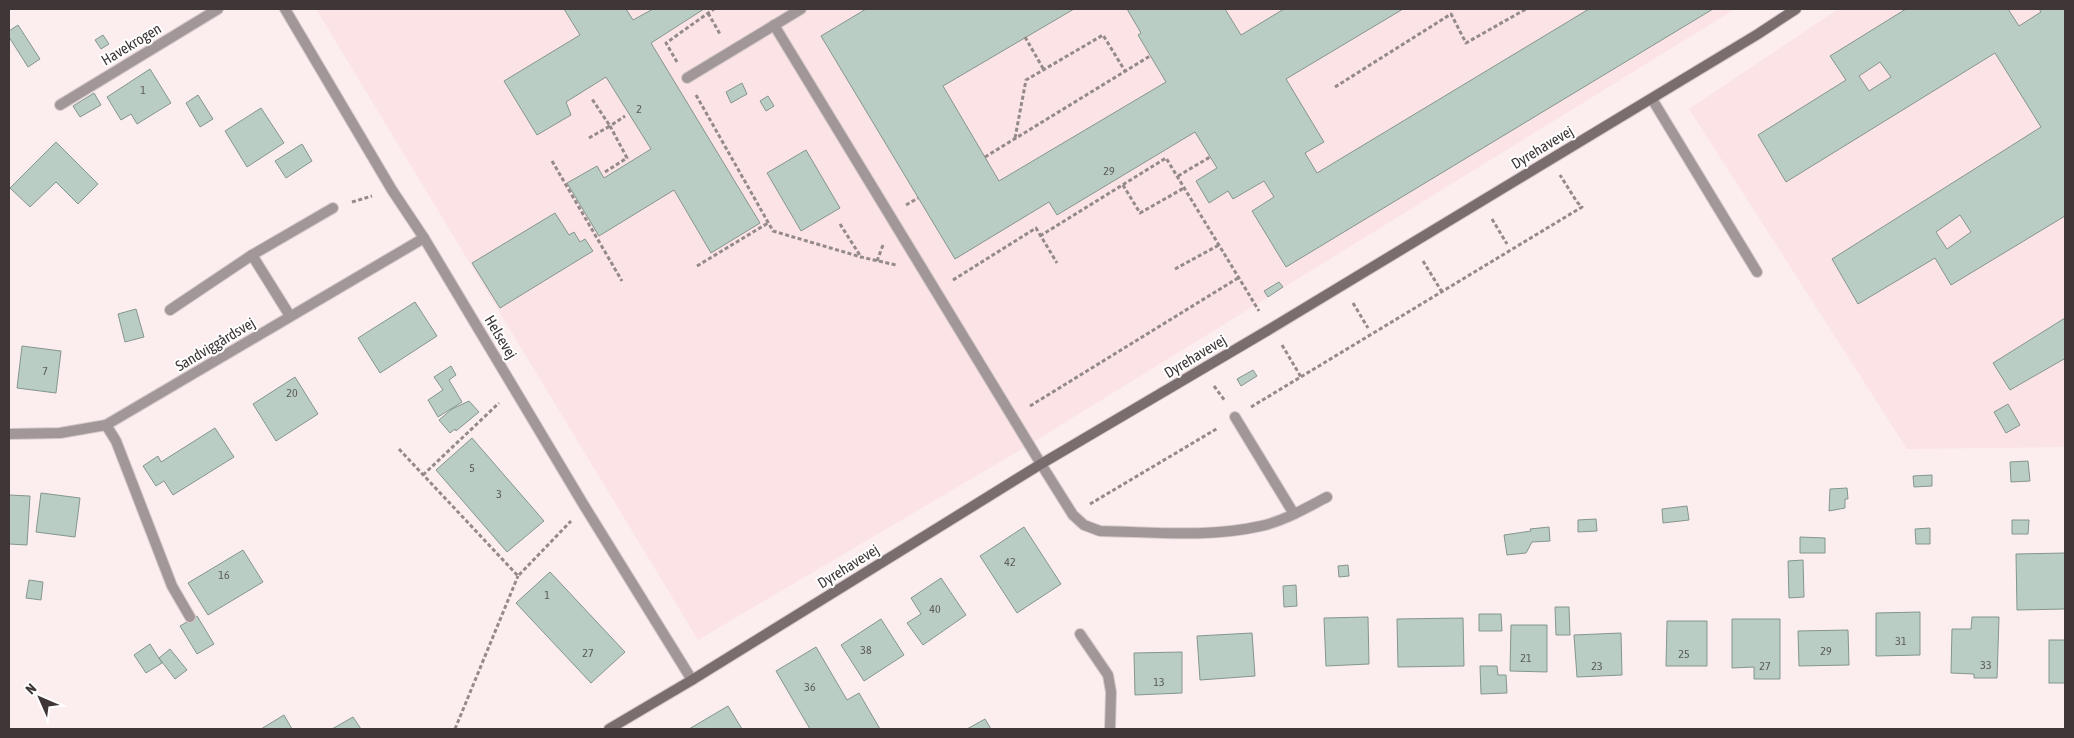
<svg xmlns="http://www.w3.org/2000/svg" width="2074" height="738" font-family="'Asap Condensed',sans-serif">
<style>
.built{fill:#fce3e5}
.building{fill:#b9cdc4;stroke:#84968e;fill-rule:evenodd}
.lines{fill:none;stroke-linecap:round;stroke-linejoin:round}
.lane-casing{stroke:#d6c9ca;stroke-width:12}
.street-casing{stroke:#d6c9ca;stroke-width:12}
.secondary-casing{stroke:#d6c9ca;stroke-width:12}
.path{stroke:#948a8a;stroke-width:3;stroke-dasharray:4 2.5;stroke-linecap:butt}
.lane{stroke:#a19798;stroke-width:10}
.street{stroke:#a19798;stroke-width:10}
.secondary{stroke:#7a6d6e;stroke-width:10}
.labels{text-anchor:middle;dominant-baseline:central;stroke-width:4;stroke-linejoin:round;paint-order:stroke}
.number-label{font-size:12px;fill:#5e5c5a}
.street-label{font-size:15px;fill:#3f3737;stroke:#fff}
</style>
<rect width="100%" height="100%" fill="#fceeef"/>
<!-- built -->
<g class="built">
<path d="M316,9h1419l-713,440 -324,191z"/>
<path d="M1838,9h227v438l-158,2 -218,-340z"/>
</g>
<!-- building -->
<g class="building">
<path d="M564,9h62l7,11 20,-11h51l-53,34 109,180 -49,30 -37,-63 -75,46 -32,-53 30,-17 7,12 47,-29 -45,-72 -40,25 5,13 -34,20 -33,-54 76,-46z"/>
<path d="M866,9h208l-131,77 56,95 167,-99 -28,-47 3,-2 -14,-24h98l16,26 43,-26h119l-117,70 38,63 -19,11 12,20 272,-164h124l-427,258 -34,-56 22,-14 -10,-16 -31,18 -5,-8 -19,12 -13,-22 21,-13 -22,-36 -138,83 -8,-13 -94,57 -134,-223z"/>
<path d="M1906,9h102l11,17 22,-14 -2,-3h26v207l-114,69 -16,-27 -77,46 -26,-45 209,-132 -46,-74 -209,129 -28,-47 88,-55 -16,-24zM1880,62l11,15 -22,14 -10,-15zM1960,215l11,17 -24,17 -11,-17z"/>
<path d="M18,25l22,34 -12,8 -19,-30v-6z"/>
<path d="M103,35l6,9 -8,5 -6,-9z"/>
<path d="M150,69l21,34 -34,21 -6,-10 -10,6 -14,-23z"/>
<path d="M742,83l5,11 -16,9 -5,-11z"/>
<path d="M94,93l7,12 -21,12 -7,-11z"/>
<path d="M198,95l15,24 -13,8 -14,-24z"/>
<path d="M768,96l6,10 -8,5 -6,-10z"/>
<path d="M261,108l23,35 -37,24 -22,-36z"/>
<path d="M56,142l42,42 -20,20 -22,-22 -26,25 -20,-19z"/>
<path d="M302,144l10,17 -26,17 -11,-17z"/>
<path d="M806,150l34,58 -39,23 -34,-58z"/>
<path d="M555,213l14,22 5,-3 6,10 5,-3 8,12 -93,57 -28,-45z"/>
<path d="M1279,282l4,5 -15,10 -4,-6z"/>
<path d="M415,302l22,34 -57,37 -22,-35z"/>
<path d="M136,309l8,28 -19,5 -7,-28z"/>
<path d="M2065,318v43l-1,-2 -54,31 -17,-27z"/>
<path d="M22,346l39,5 -5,42 -39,-5z"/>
<path d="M451,366l5,9 -7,5 13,22 -24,15 -10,-17 15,-10 -9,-13z"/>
<path d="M1253,370l4,6 -16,10 -4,-7z"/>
<path d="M295,377l23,37 -42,27 -23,-37z"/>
<path d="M469,401l10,11 -23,19 -1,-2 -5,4 -11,-13 13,-11z"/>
<path d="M2008,404l12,21 -14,8 -12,-21z"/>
<path d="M215,428l19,29 -61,38 -9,-14 -8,5 -13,-20 15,-10 3,6z"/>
<path d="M472,438l72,83 -37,31 -71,-82z"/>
<path d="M2028,461l2,20 -19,1 -1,-20z"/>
<path d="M1932,475v11l-18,1 -1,-11z"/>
<path d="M1847,488l1,11h-3v9l-16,3 1,-22z"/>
<path d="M41,493l39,5 -5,39 -39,-5z"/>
<path d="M9,495l21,1 -3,49 -18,-1z"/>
<path d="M1687,506l2,14 -26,3 -1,-14z"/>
<path d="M1596,519l1,12 -19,1v-12z"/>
<path d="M2012,520h17l-1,14h-16z"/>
<path d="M1024,527l37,57 -44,29 -37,-57z"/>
<path d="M1549,527l1,14 -18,1 -6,11 -19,2 -3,-20 27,-4 -1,-2z"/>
<path d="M1930,528v16h-14l-1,-15z"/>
<path d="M1800,537l25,1v15h-25z"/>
<path d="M243,550l20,32 -55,33 -20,-32z"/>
<path d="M2065,553v56l-48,1 -1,-56z"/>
<path d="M1803,560l1,37 -15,1 -1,-37z"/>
<path d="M1348,565l1,11 -10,1 -1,-11z"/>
<path d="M550,572l75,80 -34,31 -75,-80z"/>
<path d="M941,578l25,37 -43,30 -16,-22 14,-9 -10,-16z"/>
<path d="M29,580l14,2 -2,18 -15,-2z"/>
<path d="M1296,585l1,21 -13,1 -1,-21z"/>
<path d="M1555,607h14l1,28h-14z"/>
<path d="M1920,612v43l-44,1v-43z"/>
<path d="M1479,614h22l1,17h-23z"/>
<path d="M197,616l17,28 -17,10 -17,-28z"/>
<path d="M1368,617l1,47 -43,2 -2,-48z"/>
<path d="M1972,617h27l-2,61h-23v-4l-23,-1 1,-44h19z"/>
<path d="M1463,618l1,48 -66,1 -1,-48z"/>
<path d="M881,619l23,36 -40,26 -23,-36z"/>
<path d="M1732,619h48v60h-26v-12l-22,1z"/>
<path d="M1667,621h40v45h-41z"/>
<path d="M1511,625h36v47l-37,-1z"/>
<path d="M1848,630l1,35 -50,1 -1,-35z"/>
<path d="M1252,633l3,43 -55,4 -3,-44z"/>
<path d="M1621,633l1,42 -45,2 -3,-42z"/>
<rect x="2049" y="640" width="16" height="43"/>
<path d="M150,644l12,19 -16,10 -12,-18z"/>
<path d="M816,647l31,53 12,-7 21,36h-70l-34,-58z"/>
<path d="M170,649l17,21 -12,9 -16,-21z"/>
<path d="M1182,652v41l-47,2 -1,-42z"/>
<path d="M1480,666h17l1,9h8l1,18 -26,1z"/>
<path d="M728,706l14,23h-53z"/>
<path d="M284,715l8,14h-31z"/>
<path d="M353,717l8,12h-29z"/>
<path d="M985,719l6,10h-24z"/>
</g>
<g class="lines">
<!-- lane casing -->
<g class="lane-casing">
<g id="lane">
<path d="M774,25l267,439 32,51 11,10 16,6c54,1 108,7 161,-5 23,-5 45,-18 66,-29"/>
<path d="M687,78l114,-69"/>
<path d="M1652,99l105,173"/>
<path d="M252,255l38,61"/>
<path d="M170,310l82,-55 81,-47"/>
<path d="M1235,417l59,97"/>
<path d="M106,425l10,16 56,145 18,31"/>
<path d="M1080,634l28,41 3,17 -1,37"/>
</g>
</g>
<!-- street casing -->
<g class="street-casing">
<g id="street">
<path d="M285,9l107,181 32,48 161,269 107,173"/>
<path d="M60,105l158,-96"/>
<path d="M9,434l51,-1 46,-8 318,-187"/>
</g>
</g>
<!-- secondary casing -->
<g class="secondary-casing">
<path id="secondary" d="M609,729l83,-49 349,-216 229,-135 488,-295 38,-25"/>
</g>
<!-- path -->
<g class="path">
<path d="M708,13l12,21"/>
<path d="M1025,37l19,33"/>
<path d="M677,62l-11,-19 48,-34"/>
<path d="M1335,87l116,-73 15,29 60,-34"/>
<path d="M696,95l77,136 88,26 35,8"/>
<path d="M589,138l21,-12 -18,-27"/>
<path d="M1015,138l11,-58 77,-45 22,36"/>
<path d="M985,157l165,-101"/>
<path d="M552,161l70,120"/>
<path d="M605,172l22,-14 -17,-32 15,-10"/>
<path d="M1178,176l32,-19"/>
<path d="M1123,185l17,28 44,-25"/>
<path d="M352,202l20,-6"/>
<path d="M906,205l12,-7"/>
<path d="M1492,219l15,25"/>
<path d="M840,224l21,33"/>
<path d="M1040,236l126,-78 93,153"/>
<path d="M877,261l6,-16"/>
<path d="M1423,261l19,31"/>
<path d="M697,266l71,-43"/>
<path d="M1175,269l44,-24"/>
<path d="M953,280l83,-52 21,35"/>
<path d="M1353,303l15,25"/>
<path d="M1282,345l19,32"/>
<path d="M1214,386l11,15"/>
<path d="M1030,406l208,-128"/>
<path d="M1251,407l331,-200 -5,-5 -17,-27"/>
<path d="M399,449l119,127 53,-55"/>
<path d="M423,475l76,-72"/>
<path d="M1090,504l128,-76"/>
<path d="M455,729l63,-153"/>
</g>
<!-- lane -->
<use href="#lane" class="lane"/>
<!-- street -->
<use href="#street" class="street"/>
<!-- secondary -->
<use href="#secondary" class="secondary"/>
</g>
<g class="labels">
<!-- number labels -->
<g class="number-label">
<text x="143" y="90">1</text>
<text x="639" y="109">2</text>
<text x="1109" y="171">29</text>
<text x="45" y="371">7</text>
<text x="292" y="393">20</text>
<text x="472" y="468">5</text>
<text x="499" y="494">3</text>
<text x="1010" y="562">42</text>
<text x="224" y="575">16</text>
<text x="547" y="595">1</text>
<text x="935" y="609">40</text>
<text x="1901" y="641">31</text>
<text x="866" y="650">38</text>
<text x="1826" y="651">29</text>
<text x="588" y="653">27</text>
<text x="1684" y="654">25</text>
<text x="1526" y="658">21</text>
<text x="1986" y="665">33</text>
<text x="1597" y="666">23</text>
<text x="1765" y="666">27</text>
<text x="1159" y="682">13</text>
<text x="810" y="687">36</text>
</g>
<!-- street labels -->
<g class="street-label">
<text transform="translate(131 44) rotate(-31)">Havekrogen</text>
<text transform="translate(1542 147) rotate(-31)">Dyrehavevej</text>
<text transform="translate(501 337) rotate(59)">Helsevej</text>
<text transform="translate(215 344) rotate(-31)">Sandviggårdsvej</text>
<text transform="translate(1195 356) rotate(-31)">Dyrehavevej</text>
<text transform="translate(848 566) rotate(-32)">Dyrehavevej</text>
</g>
</g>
<!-- border -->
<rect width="2074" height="738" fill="none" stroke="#3f3737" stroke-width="20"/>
<!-- north arrow -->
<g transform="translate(40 698) rotate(315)" stroke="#ffffff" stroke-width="4" paint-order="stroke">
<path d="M0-4L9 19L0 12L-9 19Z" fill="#3f3737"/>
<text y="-8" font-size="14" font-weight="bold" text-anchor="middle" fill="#3f3737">N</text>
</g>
</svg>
